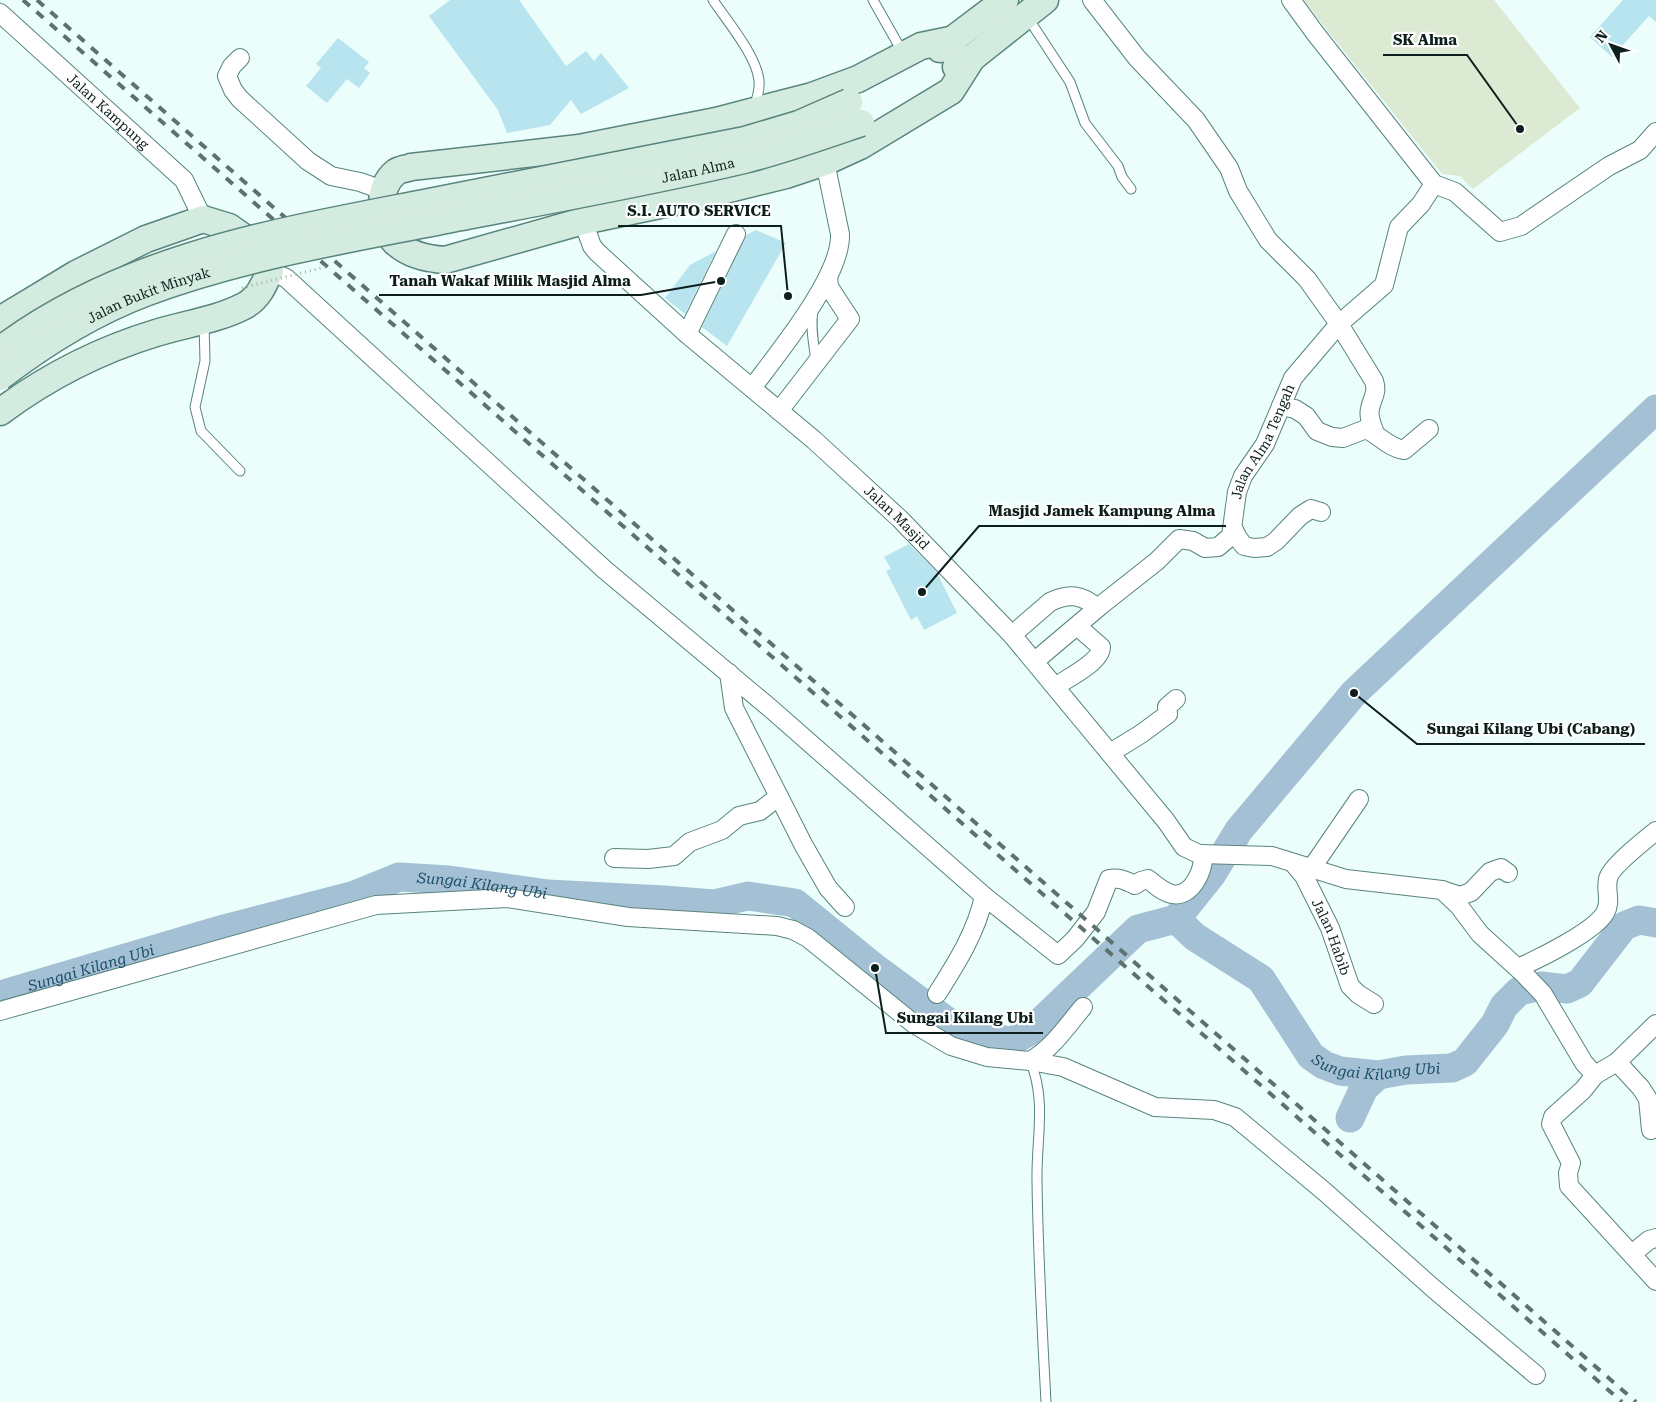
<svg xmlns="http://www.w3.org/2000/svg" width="1656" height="1402" font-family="'Roboto Serif',serif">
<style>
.pitch{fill:#dce9d3}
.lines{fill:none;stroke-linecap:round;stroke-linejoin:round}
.river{stroke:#a4c0d4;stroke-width:29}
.building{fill:#b7e4ee}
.service-casing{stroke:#58847e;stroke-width:11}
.minor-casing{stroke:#58847e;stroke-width:20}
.secondary-casing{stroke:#58847e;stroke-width:29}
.service{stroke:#fff;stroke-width:9}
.minor{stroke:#fff;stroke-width:18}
.secondary{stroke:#d4ebdf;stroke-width:26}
.rail{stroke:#5e716e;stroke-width:4;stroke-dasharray:9 9;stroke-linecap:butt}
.secondary-bridge-casing{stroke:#58847e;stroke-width:29;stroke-linecap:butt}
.path-bridge{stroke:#a3b5b2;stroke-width:3;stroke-dasharray:1 4;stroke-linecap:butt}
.secondary-bridge{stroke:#d4ebdf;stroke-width:26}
.labels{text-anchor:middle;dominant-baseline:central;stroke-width:4.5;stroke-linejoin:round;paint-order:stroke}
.street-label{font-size:14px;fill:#0d1f1c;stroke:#fff}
.water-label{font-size:15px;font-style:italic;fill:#1c4d6a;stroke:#fff}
.leader{fill:none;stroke:#0d1f1c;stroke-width:2}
.callout-dot{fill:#0d1f1c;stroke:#fff;stroke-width:2}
.callout-label{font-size:15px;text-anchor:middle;font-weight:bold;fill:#0d1f1c;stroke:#fff;stroke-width:4.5;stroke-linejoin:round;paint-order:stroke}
</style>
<rect width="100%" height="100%" fill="#ebfefb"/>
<!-- pitch -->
<path class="pitch" d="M1303,0h191l86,108 -107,81 -13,-13 -18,-2z"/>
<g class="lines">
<!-- river -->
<g class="river">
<path d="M1176,919l36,-45 27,-44 115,-137 302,-284"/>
<path id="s1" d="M0,995l224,-66 131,-34 44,-18 50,3 99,14 116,6 50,4 34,-8 47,7 80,65 77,57 59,17 21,-12 106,-101 38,-10 19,18 66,42 50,77 13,9 16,6 38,4 28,-5 46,-2 13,-6 30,-38 9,-18 15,-15 22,-5 26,3 13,-6 44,-57 15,-6 17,3"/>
<path d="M1350,1118l14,-30 14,-13"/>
</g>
</g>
<!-- building -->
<g class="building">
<path d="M450,0h69l47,66 20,-15 8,10 7,-8 28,35 -48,26 -10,-14 -21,25 -43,8 -9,-23 -69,-94z"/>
<path d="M1623,0h33v22l-7,-6 -37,41 -22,-20z"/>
<path d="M338,38l31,24 -5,6 6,5 -11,15 -12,-9 -20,24 -21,-17 15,-18 -5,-4z"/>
<path d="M756,230l30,13 -59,103 -25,-19 44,-92z"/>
<path d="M716,251l-31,63 -20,-16 25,-33z"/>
<path d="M909,544l27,27 21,42 -33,17 -7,-14 -6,4 -25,-49 5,-2 -7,-12z"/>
</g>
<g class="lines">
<!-- service casing -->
<g class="service-casing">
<g id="service">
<path d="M713,0c14,21 43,55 46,80 1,9 -2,19 -5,27"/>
<path d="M873,0l30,53"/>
<path d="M1028,18l42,64 15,41 33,43 4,11 9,12"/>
<path d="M813,310c-3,18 1,34 3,51"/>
<path d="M204,323l1,38 -10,46 6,24 39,40"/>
<path d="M1030,1061c17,38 6,80 7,120 1,74 5,147 9,221"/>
</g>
</g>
<!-- minor casing -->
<g class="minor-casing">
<g id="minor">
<path d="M1092,0l45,58 59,62 33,48 9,23 30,49 39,39 32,45 35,57c4,13 -2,16 -4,28 -2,8 2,16 5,24"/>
<path d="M1291,0l24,33 119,151 21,8 45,40 21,-6 88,-60 31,-16 16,-18"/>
<path id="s2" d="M0,13l184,167 19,39"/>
<path d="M240,58l-8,8 -5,10 6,14 7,9 68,62 23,15 29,6 14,5 9,9"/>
<path id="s3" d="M583,221l9,25 5,6 90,82 127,106 86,79 112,116 154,186 18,26 15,7 73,2 74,23 96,11 17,16 21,28 43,39 20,21 41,69 11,12"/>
<path d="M270,271l16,7 319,292 165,138 214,188c-7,35 -28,68 -47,98"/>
<path d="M687,334l49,-100"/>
<path d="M752,388c26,-35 90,-112 88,-154l-15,-72"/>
<path d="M1281,406l14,3 11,7 11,15 15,6 11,1 23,-9c13,6 23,19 38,21l25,-21"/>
<path d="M779,411l71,-92 -21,-32 -1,-10"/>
<path d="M1233,528l5,10 6,8 10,2 13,-1 9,-6 24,-25 11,-7 10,3"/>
<path d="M1012,635l38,-33c18,-9 32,-8 47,6"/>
<path id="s4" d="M1035,661l65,-55 57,-45 22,-22 14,2 12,7 13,-1 13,-11 6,-44 6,-16 22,-32 28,-66 46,-54 45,-39 15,-58 22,-23 13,-20"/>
<path d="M729,673l5,35 70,138 24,42 17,19"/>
<path d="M1056,686c12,-8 45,-24 45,-39l-24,-21"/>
<path d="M1110,753l31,-19 27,-20 -1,-7 9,-8"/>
<path d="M614,858l34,1 26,-3 16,-14 32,-12 17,-14 21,-5 18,-14"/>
<path id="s5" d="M1293,863l11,13 26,52 20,58 8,8 16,10"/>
<path d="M1311,869l48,-70"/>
<path d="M1442,890l18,6 11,-4 19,-20 11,-4 7,5"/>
<path d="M984,896l74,59 17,-16 21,-27 13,-33c11,-2 17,2 26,6l6,-4 7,-2c7,6 15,13 24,15 20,4 32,-24 31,-40"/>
<path d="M1518,968c20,-9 76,-36 87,-55 7,-12 0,-21 3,-34 2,-12 37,-39 48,-48"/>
<path d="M0,1011l376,-106 131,-7 121,19 149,9 16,4 15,8 106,86 37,22 36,11 43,4 33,6 92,40 59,3 21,7 90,75 109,97 102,86"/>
<path d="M1656,1024l-39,38 -22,13 -12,15 -30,27 -2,7 20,39 -3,10 1,13 87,95"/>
<path d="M1030,1061c22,-12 37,-35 53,-54"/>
<path d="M1617,1062l24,26 7,11 3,31"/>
<path d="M1632,1254l17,-14 7,-2"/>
</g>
</g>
<!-- secondary casing -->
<g class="secondary-casing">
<g id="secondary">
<path d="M955,39l-34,7 -63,33 -46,17 -96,25 -137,27 -168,19c-5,2 -11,2 -15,5 -20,15 -17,54 -1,70 14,13 32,17 50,18l138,-39 101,-21 102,-25 39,-13 35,-16 91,-55 21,-33"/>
<path d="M940,49l65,-49"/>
<path d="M956,67l16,-9 73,-58"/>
<path d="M0,320l76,-46 70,-35 57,-20 26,8 27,19 14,25c-6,14 -12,28 -26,35 -27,14 -59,18 -88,27 -56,17 -109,44 -156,79"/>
</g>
</g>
<!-- service -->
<use href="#service" class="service"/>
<!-- minor -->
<use href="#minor" class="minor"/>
<!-- secondary -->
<use href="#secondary" class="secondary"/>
<!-- rail -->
<g class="rail">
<path d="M23,0l1599,1402"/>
<path d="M37,0l1599,1402"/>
</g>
<!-- secondary-bridge casing -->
<g class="secondary-bridge-casing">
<g id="secondary-bridge">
<path d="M0,350c124,-94 281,-119 429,-148 105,-21 211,-41 316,-62l54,-16 50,-22"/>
<path id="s6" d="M0,377c43,-33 95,-65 145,-84 96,-36 200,-53 301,-73 99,-19 200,-37 298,-60 40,-10 79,-24 117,-37"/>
</g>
</g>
<!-- path-bridge -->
<path class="path-bridge" d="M242,288l87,-22"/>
<!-- secondary-bridge -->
<use href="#secondary-bridge" class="secondary-bridge"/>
</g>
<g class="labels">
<!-- street labels -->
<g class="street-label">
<text stroke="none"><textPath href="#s2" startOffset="146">Jalan Kampung</textPath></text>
<text stroke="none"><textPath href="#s6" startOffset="735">Jalan Alma</textPath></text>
<text stroke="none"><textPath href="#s6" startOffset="171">Jalan Bukit Minyak</textPath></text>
<text stroke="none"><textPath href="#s4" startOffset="348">Jalan Alma Tengah</textPath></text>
<text stroke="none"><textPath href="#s3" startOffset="435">Jalan Masjid</textPath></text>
<text stroke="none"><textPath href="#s5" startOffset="84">Jalan Habib</textPath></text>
</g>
<!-- water labels -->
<g class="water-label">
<text stroke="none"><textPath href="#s1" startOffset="500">Sungai Kilang Ubi</textPath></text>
<text stroke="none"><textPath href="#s1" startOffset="95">Sungai Kilang Ubi</textPath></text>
<text stroke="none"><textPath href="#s1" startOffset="1550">Sungai Kilang Ubi</textPath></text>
</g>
</g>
<!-- callouts -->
<path class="leader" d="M1520 129L1467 55H1383M788 296L781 226H618M721 281L641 295H379M922 592L979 526H1226M1354 693L1417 744H1645M875 968L886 1033H1043"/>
<g class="callout-dot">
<circle cx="1520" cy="129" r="5"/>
<circle cx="788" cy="296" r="5"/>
<circle cx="721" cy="281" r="5"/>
<circle cx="922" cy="592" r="5"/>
<circle cx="1354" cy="693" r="5"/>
<circle cx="875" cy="968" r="5"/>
</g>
<g class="callout-label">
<text x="1425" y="45">SK Alma</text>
<text x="699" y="216">S.I. AUTO SERVICE</text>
<text x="510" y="286">Tanah Wakaf Milik Masjid Alma</text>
<text x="1102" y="516">Masjid Jamek Kampung Alma</text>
<text x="1531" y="734">Sungai Kilang Ubi (Cabang)</text>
<text x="965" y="1023">Sungai Kilang Ubi</text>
</g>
<!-- north arrow -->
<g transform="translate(1611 45) rotate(311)" stroke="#ffffff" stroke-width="4" paint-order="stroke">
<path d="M0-4L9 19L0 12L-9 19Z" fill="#0d1f1c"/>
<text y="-8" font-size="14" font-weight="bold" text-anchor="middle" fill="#0d1f1c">N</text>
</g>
</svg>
